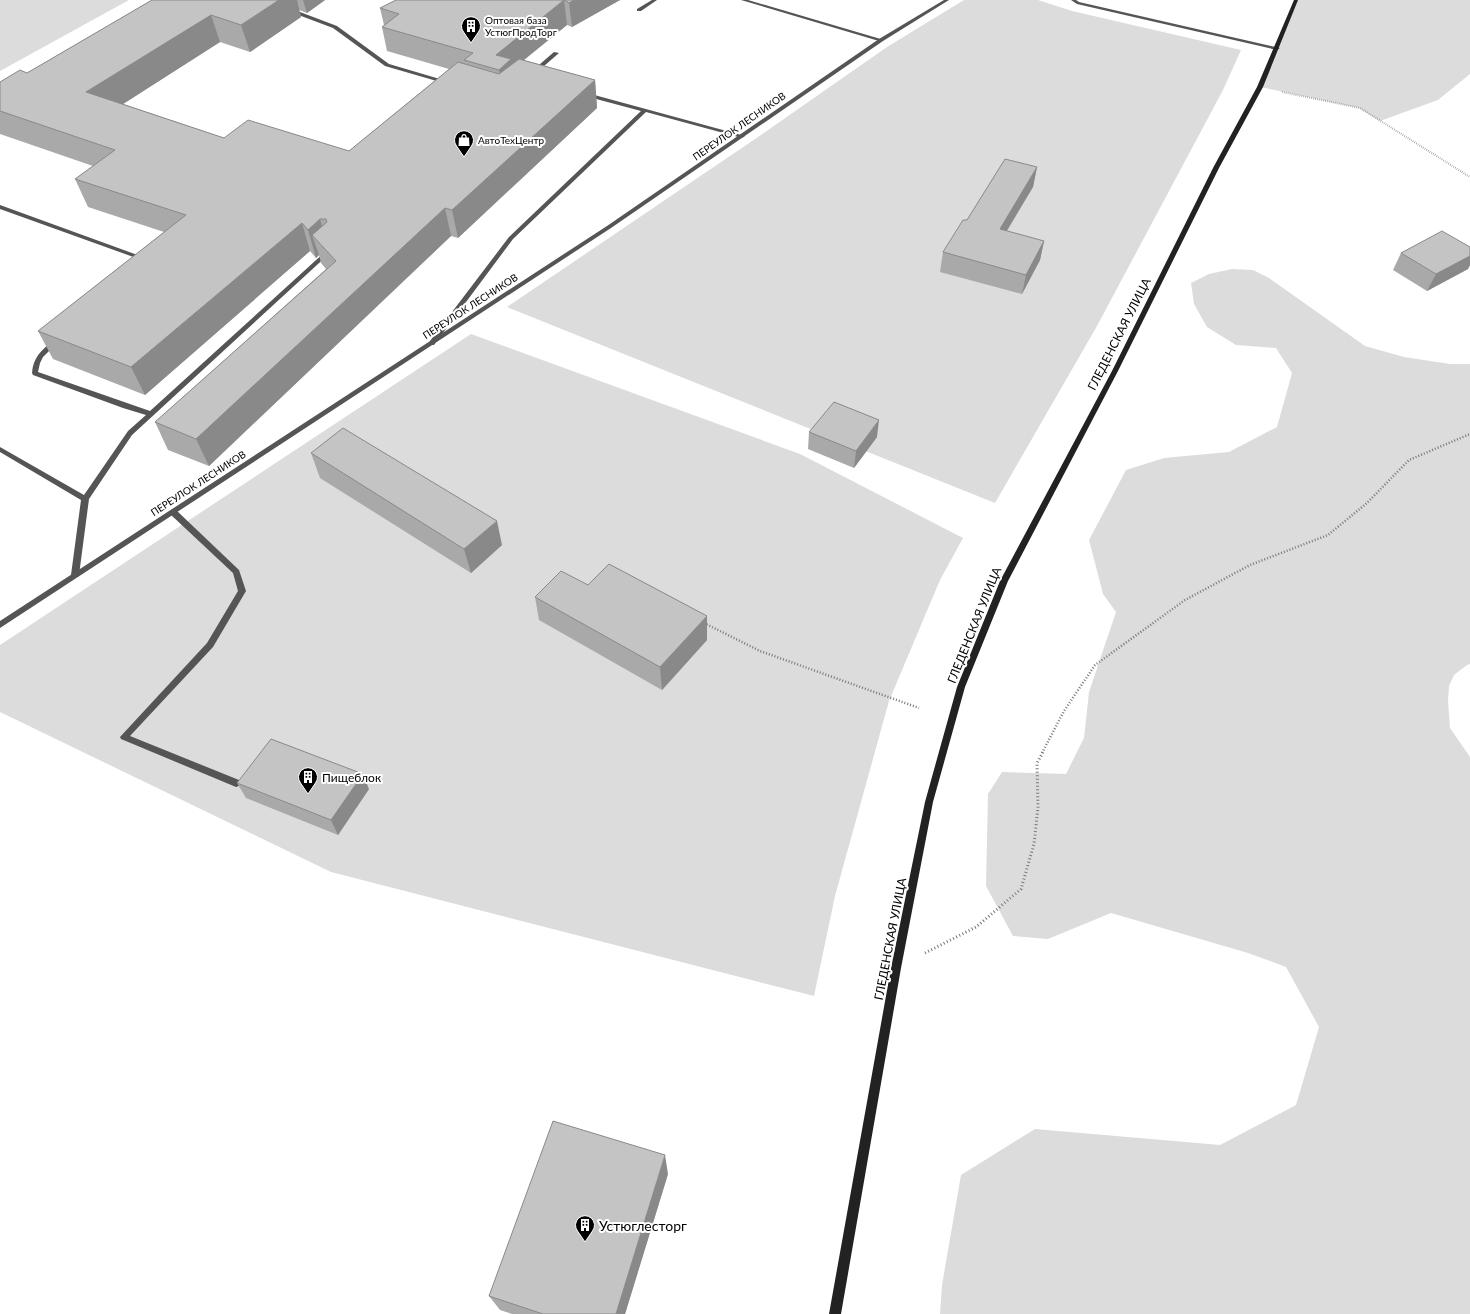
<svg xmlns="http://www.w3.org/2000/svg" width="1470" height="1314" font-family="Lato,sans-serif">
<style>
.green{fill:#dcdcdc}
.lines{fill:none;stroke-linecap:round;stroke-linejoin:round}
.path-far2{stroke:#777;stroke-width:2;stroke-dasharray:0.5 1.5;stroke-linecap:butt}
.path-far1{stroke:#777;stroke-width:2.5;stroke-dasharray:1 2;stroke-linecap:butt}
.path{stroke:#777;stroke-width:3;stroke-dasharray:1 2.5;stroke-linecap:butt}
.service{fill:#555;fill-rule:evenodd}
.minor{fill:#555;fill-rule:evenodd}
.secondary{fill:#222;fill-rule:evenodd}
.wall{fill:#a9a9a9}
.shaded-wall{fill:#898989}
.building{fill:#c4c4c4;stroke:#898989}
.labels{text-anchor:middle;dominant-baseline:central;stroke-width:4;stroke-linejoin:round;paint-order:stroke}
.far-poi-label{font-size:10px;fill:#000;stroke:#fff;text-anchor:start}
.far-street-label{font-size:10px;fill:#000;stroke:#fff}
.street-label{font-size:12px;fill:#000;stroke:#fff}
.poi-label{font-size:12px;fill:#000;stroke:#fff;text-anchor:start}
.near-poi-label{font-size:14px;fill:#000;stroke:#fff;text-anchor:start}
</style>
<rect width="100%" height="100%" fill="#fff"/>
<!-- green -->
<g class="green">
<path d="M0,0h129l-129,71z"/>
<path d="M964,0h74l34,11 169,39 -18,40 -126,236 -102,177 -488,-196 251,-170 129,-90z"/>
<path d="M1296,0h174v74l-32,26 -58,21 -21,-13 -99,-21z"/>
<path d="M1232,269l21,1 16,8 96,68 39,11 46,7h20v300l-3,1 -13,10 -5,11 -1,15 2,27 20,29v557h-530l2,-29 19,-110 74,-46 185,16 76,-40 23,-78 -33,-60 -38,-14 -137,-40 -63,26 -35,-3 -27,-50 2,-92 14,-22 64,2 18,-36 5,-46 27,-80 -13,-18 -14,-54 37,-70 38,-12 65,-6 48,-25 15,-54 -16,-25 -40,-3 -29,-18 -13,-23 -3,-21 18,-9z"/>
<path d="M471,334l329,120 163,84 -23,42 -51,121 -54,195 -21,100 -483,-124 -331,-160v-67z"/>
</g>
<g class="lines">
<!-- path-far2 -->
<path class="path-far2" d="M1282,92l78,16 110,69"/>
<!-- path-far1 -->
<g class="path-far1">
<path d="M704,623l56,28 159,57"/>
<path d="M1042,753l22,-42 31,-46 90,-65 65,-35 78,-30 39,-32 42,-43 61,-26"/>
</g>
<!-- path -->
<path class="path" d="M925,953l51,-26 45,-38 13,-45 4,-37 -1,-44 6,-11"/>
<!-- service -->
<g class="service">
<path d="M652,0h5l-16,11h-4v-2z"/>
<path d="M741,0h7l136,40 -5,1z"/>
<path d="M1071,0h5l3,2 201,46 -3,2 -200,-46z"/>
<path d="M288,9h4l45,17 52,38 61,18 -3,2 -62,-18 -52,-38 -45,-17z"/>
<path d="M554,52l5,1 -23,20h-4v-2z"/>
<path d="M587,93l158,43 -3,2 -96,-26 -133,127 -79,106h-4v-4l79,-104 132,-126 -56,-15v-2z"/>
<path d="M0,205l143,52 3,4 -3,2 -2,-1 -2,-3 -139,-50z"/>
<path d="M328,250l2,1v2l-198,182 -43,64 -10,76 -1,2h-6l-1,-2 10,-75 -81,-48v-5l84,48 44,-64 18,-16 -23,-7 -90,-33 -1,-2c1,-15 9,-23 21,-32h4v2l-14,14 -3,6 -2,9 112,39 176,-160z"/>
<path d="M173,509l3,1 63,60 7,21 -33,56 -83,89 109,44 1,3 -1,3 -3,1 -115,-48 -1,-2 87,-94 31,-52 -5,-18 -63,-59 -1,-2z"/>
</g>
<!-- minor -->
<path class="minor" d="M944,0h5l-66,41 -272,187 -611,400v-7l607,-395 272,-187z"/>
<!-- secondary -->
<path class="secondary" d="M1294,0h4l-35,87 -44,81 -101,203 -110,210 -43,106 -32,115 -32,166 -60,346h-12l62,-346 34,-166 32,-115 43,-106 112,-210 101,-203 44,-81z"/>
</g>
<!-- wall -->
<g class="wall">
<path d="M152,0h173l-18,13 -8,-3 2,7 -51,35 -30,-10 -97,62 101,34 125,13 100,-82 -62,-18 -5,-24 2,-2 -4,-17 16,-8h224l-48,27 -5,-2 -44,35 72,20 2,28 -139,130 -7,-2 -242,230 -41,-16 -13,-28 171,-153 -5,-6 -2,-8 -3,3 -6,-7 -165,144 -92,-36 -15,-28 126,-99 -76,-25 -13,-28 18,-13 -93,-32v-52l27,-9z"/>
<path d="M1037,167l-4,20 -27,44 38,10 -4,19 -18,34 -82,-22 3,-20 24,-32z"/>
<path d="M1470,247v18l-2,4 -41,22 -34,-21 8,-17z"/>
<path d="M809,432l68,5 -23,31 -46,-19z"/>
<path d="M311,453l191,92 -31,28 -151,-95z"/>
<path d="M588,585l119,31v24l-45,50 -123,-70 -4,-23z"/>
<path d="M237,783l132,6 -31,46 -92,-37z"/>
<path d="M668,1174l-43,140h-113l-12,-4 -11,-14z"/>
</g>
<!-- shaded-wall -->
<g class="shaded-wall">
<path d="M279,0h18l4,17 -51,35 -9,-27z"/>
<path d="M303,0h22l-18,13z"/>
<path d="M564,0l3,25 -54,44 -10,25 -4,-24 -3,-15z"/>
<path d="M574,0h46l-48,27 -3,-24z"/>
<path d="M211,15l9,27 -122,78 -12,-28z"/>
<path d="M595,80l2,28 -139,130 -6,-28z"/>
<path d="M1037,167l-4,20 -37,62 4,-20z"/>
<path d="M445,208l6,28 -242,230 -13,-27z"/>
<path d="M320,219l8,28 -16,-12 7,20 -3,3 -8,-28z"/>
<path d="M302,223l8,28 -165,144 -14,-28z"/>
<path d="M1044,241l-4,19 -18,34 4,-19z"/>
<path d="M1470,256v9l-2,4 -41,22 9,-17z"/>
<path d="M879,420l-2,17 -23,31 2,-17z"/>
<path d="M497,521l5,24 -31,28 -7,-24z"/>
<path d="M707,616v24l-45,50 -2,-23z"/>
<path d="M363,774l6,15 -31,46 -7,-15z"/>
<path d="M665,1155l3,19 -43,140h-9z"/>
</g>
<!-- building -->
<g class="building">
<path d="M152,0h127l-38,25 -30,-10 -125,77 138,46 24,-18 101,31 109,-89 41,12 20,-15 76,21 -143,130 -7,-2 -249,231 -41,-17 181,-161 -24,-26 15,-13 -1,-3h-6l-12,11 -6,-7 -171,144 -93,-36 148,-116 -111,-36 40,-29 -115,-39v-29l20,-12 7,3z"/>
<path d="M396,0h178l-5,3 -5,-3 -68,55 15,4 -12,11 -35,-10 9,-7 -91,-26 17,-13 -19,-6z"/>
<path d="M1005,159l32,8 -37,62 44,12 -18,34 -83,-23 20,-32h4z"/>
<path d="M1442,231l28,16v9l-34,18 -35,-21z"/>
<path d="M834,402l45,18 -23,31 -47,-19z"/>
<path d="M343,428l154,93 -33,28 -153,-96z"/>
<path d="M609,564l98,52 -47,51 -125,-70 26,-26 27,14z"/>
<path d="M271,739l92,35 -32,46 -94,-37z"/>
<path d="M553,1121l112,34 -49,159h-73l-54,-18z"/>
</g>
<!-- icons -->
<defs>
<g id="building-pin" transform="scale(1)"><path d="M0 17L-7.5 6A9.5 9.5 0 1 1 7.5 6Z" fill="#000" stroke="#fff"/><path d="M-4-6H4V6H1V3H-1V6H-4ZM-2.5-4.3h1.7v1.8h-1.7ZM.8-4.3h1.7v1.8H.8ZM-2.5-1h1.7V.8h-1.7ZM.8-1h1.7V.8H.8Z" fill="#fff"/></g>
<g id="shop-pin" transform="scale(1)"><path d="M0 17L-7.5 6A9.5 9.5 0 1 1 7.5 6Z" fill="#000" stroke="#fff"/><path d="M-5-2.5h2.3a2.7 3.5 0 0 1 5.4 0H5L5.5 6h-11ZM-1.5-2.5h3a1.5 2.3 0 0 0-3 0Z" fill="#fff"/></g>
</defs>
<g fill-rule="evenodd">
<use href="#building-pin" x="471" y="26"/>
<use href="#shop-pin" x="464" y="140"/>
<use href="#building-pin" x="308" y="777"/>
<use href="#building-pin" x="585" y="1225"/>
</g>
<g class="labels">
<!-- far-poi labels -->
<g class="far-poi-label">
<text x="485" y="20">Оптовая база<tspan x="485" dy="12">УстюгПродТорг</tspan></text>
<text x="478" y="140">АвтоТехЦентр</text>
</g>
<!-- far-street labels -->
<g class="far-street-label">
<text transform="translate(739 126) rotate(-35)">ПЕРЕУЛОК ЛЕСНИКОВ</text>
<text transform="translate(470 306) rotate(-33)">ПЕРЕУЛОК ЛЕСНИКОВ</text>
<text transform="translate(198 483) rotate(-33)">ПЕРЕУЛОК ЛЕСНИКОВ</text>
</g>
<!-- street labels -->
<g class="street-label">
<text transform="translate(1119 334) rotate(-63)">ГЛЕДЕНСКАЯ УЛИЦА</text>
<text transform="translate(974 625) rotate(-68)">ГЛЕДЕНСКАЯ УЛИЦА</text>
<text transform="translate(890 939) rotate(-79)">ГЛЕДЕНСКАЯ УЛИЦА</text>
</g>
<!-- poi labels -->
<g class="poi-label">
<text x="322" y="777">Пищеблок</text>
</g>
<!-- near-poi labels -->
<g class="near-poi-label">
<text x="599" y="1225">Устюглесторг</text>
</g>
</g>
</svg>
